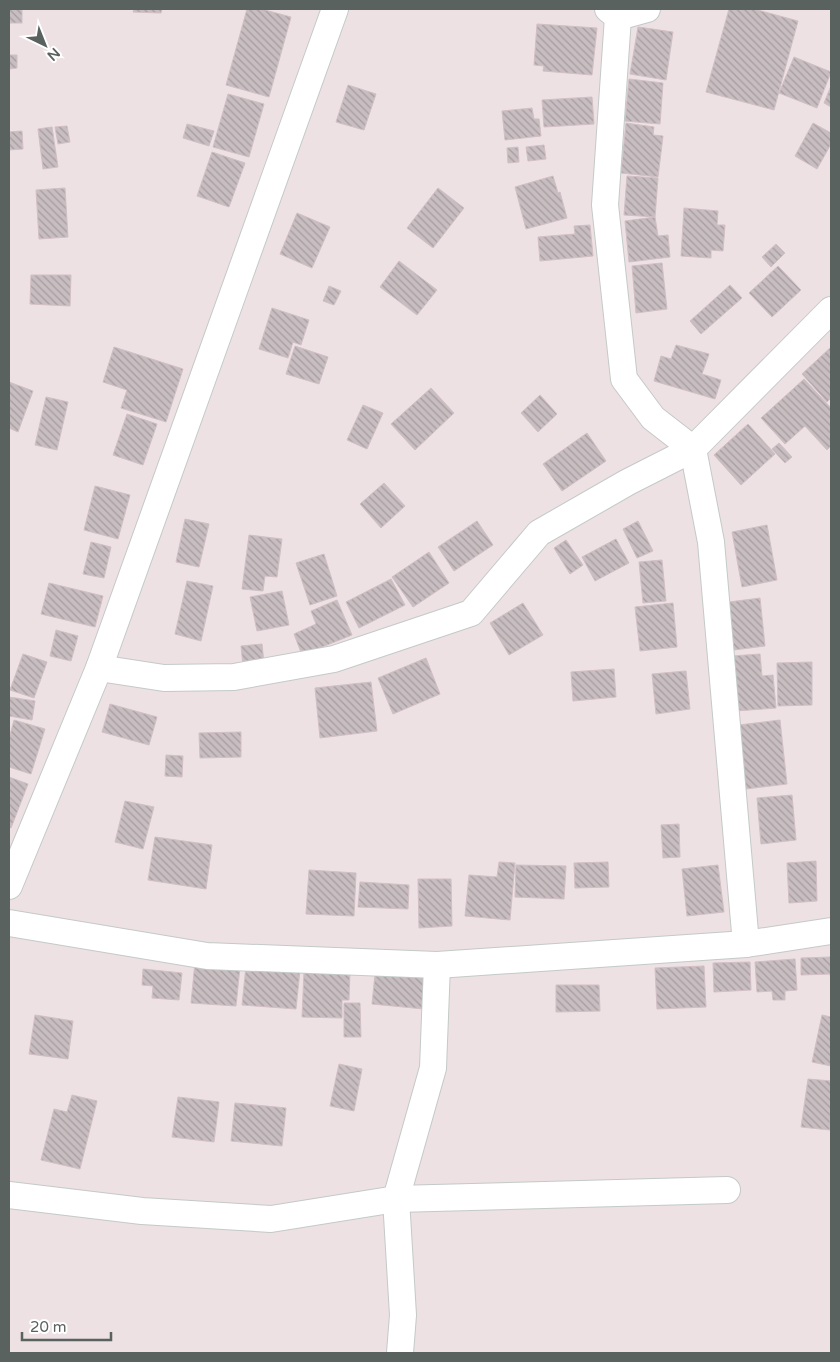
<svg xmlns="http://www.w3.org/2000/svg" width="840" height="1362" font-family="'Varela Round',sans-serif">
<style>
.building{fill:url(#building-back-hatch);stroke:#d2bfc5}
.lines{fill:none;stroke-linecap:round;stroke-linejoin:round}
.minor-casing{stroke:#c3cac7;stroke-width:28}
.minor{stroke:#fff;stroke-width:26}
</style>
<defs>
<pattern id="building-back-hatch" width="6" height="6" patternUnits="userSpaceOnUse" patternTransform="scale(1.25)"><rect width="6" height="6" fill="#c8bdc0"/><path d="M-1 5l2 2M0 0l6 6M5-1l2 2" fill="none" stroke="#a59d9f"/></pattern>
</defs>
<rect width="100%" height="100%" fill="#ede1e4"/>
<!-- building -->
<g class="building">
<rect x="9" y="9" width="13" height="14"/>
<path d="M134,9h28l-1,4 -28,-1z"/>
<path d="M247,9h14l30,8 -22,80 -43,-12z"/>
<path d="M729,9h25l44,12 -24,89 -68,-18z"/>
<path d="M537,24l60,4 -5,47 -49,-4 1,-5 -10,-1z"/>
<path d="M638,27l35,5 -7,48 -36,-6z"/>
<path d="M9,55h8v13l-8,1z"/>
<path d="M794,57l37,15 -14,36 -38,-15z"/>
<path d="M629,79l34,4 -3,41 -35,-3z"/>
<path d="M348,85l28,9 -12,36 -28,-8z"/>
<path d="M831,86v21l-7,-4z"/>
<path d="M228,94l36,10 -15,53 -36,-10z"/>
<path d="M592,97l2,27 -50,3 -2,-27z"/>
<path d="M532,108l2,11h5l2,17 -36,4 -3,-29z"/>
<path d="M626,123l28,4 -1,8 10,1 -5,41 -37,-4z"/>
<path d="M813,123l18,10v11l-14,25 -22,-13z"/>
<path d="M187,124l27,7 -5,15 -26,-8z"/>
<path d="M67,126l3,16 -12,2 -3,-17z"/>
<path d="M52,127l6,40 -15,2 -5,-40z"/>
<path d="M22,131l1,18 -14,1v-18z"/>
<path d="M544,145l2,14 -18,2 -2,-14z"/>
<path d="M518,147l1,15 -11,1 -1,-15z"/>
<path d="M212,152l33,11 -16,44 -32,-11z"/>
<path d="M553,176l5,17 2,-1 7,26 -41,11 -11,-42z"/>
<path d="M627,176l31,2 -3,39 -31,-2z"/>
<path d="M65,188l3,49 -29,2 -3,-49z"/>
<path d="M438,188l26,20 -31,40 -26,-20z"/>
<path d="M684,208l34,3 -1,14h8l-2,26 -12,-1v8l-30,-2z"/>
<path d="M297,213l33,14 -18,41 -32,-14z"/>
<path d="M655,217l3,19 10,-1 2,22 -41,5 -4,-41z"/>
<path d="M590,225l3,31 -53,5 -2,-24 37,-3 -1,-8z"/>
<path d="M776,244l9,9 -14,14 -9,-10z"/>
<path d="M399,261l38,29 -20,25 -37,-28z"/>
<path d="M662,263l5,46 -31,4 -4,-47z"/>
<path d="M778,266l23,24 -29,27 -23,-24z"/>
<path d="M31,275h40l-1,31 -40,-2z"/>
<path d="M730,285l12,13 -41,36 -11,-13z"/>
<path d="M329,286l12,5 -7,14 -11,-4z"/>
<path d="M272,308l37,12 -8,25 -8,-3 -5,16 -29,-9z"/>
<path d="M676,345l33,9 -7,20 19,6 -6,19 -61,-18 7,-25 10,3z"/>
<path d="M295,346l33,11 -9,27 -33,-10z"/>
<path d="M114,347l69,22 -17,53 -45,-14 6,-18 -24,-8z"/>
<path d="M831,347v51l-4,4 -25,-28z"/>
<path d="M804,379l27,29v38l-4,4 -22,-24 -20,18 -24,-26z"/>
<path d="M9,382l24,9 -15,41 -9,-4z"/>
<path d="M431,388l23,25 -39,37 -24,-26z"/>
<path d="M540,395l17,19 -19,18 -17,-19z"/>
<path d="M46,397l22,5 -11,48 -22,-5z"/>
<path d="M363,405l20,8 -16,36 -20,-9z"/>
<path d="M127,414l30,10 -14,41 -30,-10z"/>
<path d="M748,424l27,30 -34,31 -27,-30z"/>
<path d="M587,433l19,28 -44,30 -19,-27z"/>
<path d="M779,443l13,14 -7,6 -13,-14z"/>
<path d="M384,483l21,23 -24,22 -21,-24z"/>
<path d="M95,486l35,9 -12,44 -34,-9z"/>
<path d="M185,519l24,5 -10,43 -23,-5z"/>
<path d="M477,521l16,24 -39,26 -16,-24z"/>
<path d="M638,521l15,30 -16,7 -14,-29z"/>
<path d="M767,525l10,55 -35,7 -10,-55z"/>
<path d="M249,535l33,4 -5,38 -12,-1 -2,15 -21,-2z"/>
<path d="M616,539l13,24 -34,18 -13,-24z"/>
<path d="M566,540l17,25 -13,9 -16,-26z"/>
<path d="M91,542l20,5 -7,31 -21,-4z"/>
<path d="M429,552l20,31 -36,24 -21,-30z"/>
<path d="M324,554l13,42 -27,9 -14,-42z"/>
<path d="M662,560l4,41 -23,2 -4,-41z"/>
<path d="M391,579l14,26 -46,23 -13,-26z"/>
<path d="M187,581l26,5 -12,55 -26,-7z"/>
<path d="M49,583l54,13 -8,31 -54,-13z"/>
<path d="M282,591l7,34 -32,6 -7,-34z"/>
<path d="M760,598l5,48 -31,4 -5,-48z"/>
<path d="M337,600l15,35 -50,20 -8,-21 22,-10 -5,-13z"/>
<path d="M523,603l20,32 -34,20 -19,-32z"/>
<path d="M673,603l4,44 -37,4 -5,-44z"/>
<path d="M56,630l22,6 -7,25 -21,-5z"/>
<path d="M262,644l2,19 -21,3 -2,-20z"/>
<path d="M23,654l24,8 -13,36 -24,-8z"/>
<path d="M760,654l2,22 11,-1 3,33 -40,3 -4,-55z"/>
<path d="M426,658l14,36 -47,20 -15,-36z"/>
<path d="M812,662v43l-34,1 -1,-43z"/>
<path d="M614,669l2,28 -43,4 -2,-29z"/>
<path d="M686,671l4,38 -34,5 -4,-40z"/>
<path d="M371,682l6,49 -57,7 -5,-50z"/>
<path d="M9,697l26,4 -3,19 -23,-4z"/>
<path d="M110,704l47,13 -8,28 -47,-13z"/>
<path d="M14,720l31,9 -14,45 -22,-7v-28z"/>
<path d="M780,720l7,64 -41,5 -7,-64z"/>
<path d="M241,732v25l-41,1 -1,-25z"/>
<path d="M166,755l17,1 -1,21 -17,-1z"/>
<path d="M9,777l19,7 -17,44 -2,-1z"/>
<path d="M792,795l4,45 -35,4 -4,-46z"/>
<path d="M125,801l29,6 -11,42 -28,-7z"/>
<path d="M679,824l1,33 -17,1 -2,-33z"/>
<path d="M155,837l57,8 -6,44 -58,-9z"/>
<path d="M816,861l1,40 -28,2 -2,-40z"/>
<path d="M499,862l16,1 -5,57 -45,-4 4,-41 28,2z"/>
<path d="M608,862l1,25 -34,1 -1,-25z"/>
<path d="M516,865l50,1 -2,33 -49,-2z"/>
<path d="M718,865l6,47 -37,4 -5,-47z"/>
<path d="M309,870l47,3 -2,43 -48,-2z"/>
<path d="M418,879h33l1,47 -33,2z"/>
<path d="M360,882l49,3 -1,24 -50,-2z"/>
<path d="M831,957v24l-1,-7 -29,1v-17z"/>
<path d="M795,959l2,31 -12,1v9h-12l-1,-9 -15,1 -2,-30z"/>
<path d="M195,962l45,5 -4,39 -45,-3z"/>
<path d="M750,962l1,28 -37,2 -1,-29z"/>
<path d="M376,964l52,4 -4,41 -52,-5z"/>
<path d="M246,966l54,4 -4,39 -54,-4z"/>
<path d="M704,966l2,41 -49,2 -2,-41z"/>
<path d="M143,969l39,4 -3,27 -27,-2 1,-12 -11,-1z"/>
<path d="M304,972l46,1 -1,27h-7v18l-40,-1z"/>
<path d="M556,985h43l1,26 -44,1z"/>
<path d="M344,1003h16l1,34h-17z"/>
<path d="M35,1015l38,6 -5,38 -39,-5z"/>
<path d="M822,1015l9,2v49l-19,-4z"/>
<path d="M339,1064l23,5 -8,42 -24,-5z"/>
<path d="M808,1079l23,2 -1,49 -29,-3z"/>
<path d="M72,1095l25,6 -17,68 -39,-9 13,-51 13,3z"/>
<path d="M178,1097l41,5 -5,40 -42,-5z"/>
<path d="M235,1103l51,5 -4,38 -51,-5z"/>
</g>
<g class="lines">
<!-- minor casing -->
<g class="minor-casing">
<g id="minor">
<path d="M608,9l10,8 29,-8"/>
<path d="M618,17l-13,188 19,174 29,39 40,31 18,93 35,402"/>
<path d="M99,668l65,10 70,-1 100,-18 137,-46 68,-80 89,-51 65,-33 138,-139"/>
<path d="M9,886l90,-218 236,-659"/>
<path d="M9,923l198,33 230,9 309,-21 85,-13"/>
<path d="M9,1195l133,16 129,8 125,-20 331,-9"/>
<path d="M400,1353l3,-38 -7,-116 37,-131 4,-103"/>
</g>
</g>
<!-- minor -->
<use href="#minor" class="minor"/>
</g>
<!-- border -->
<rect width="840" height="1362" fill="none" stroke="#59625e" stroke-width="20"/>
<!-- north arrow -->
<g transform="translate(45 45) rotate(137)" stroke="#ffffff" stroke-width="4" paint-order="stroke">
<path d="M0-4L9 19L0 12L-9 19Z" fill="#59625e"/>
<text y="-8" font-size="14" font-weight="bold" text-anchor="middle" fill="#59625e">N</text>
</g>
<!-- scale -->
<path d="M22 1332v8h89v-8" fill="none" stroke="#59625e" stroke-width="2.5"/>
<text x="30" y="1332" font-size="15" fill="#59625e" stroke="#ffffff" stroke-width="4" paint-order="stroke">20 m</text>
</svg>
